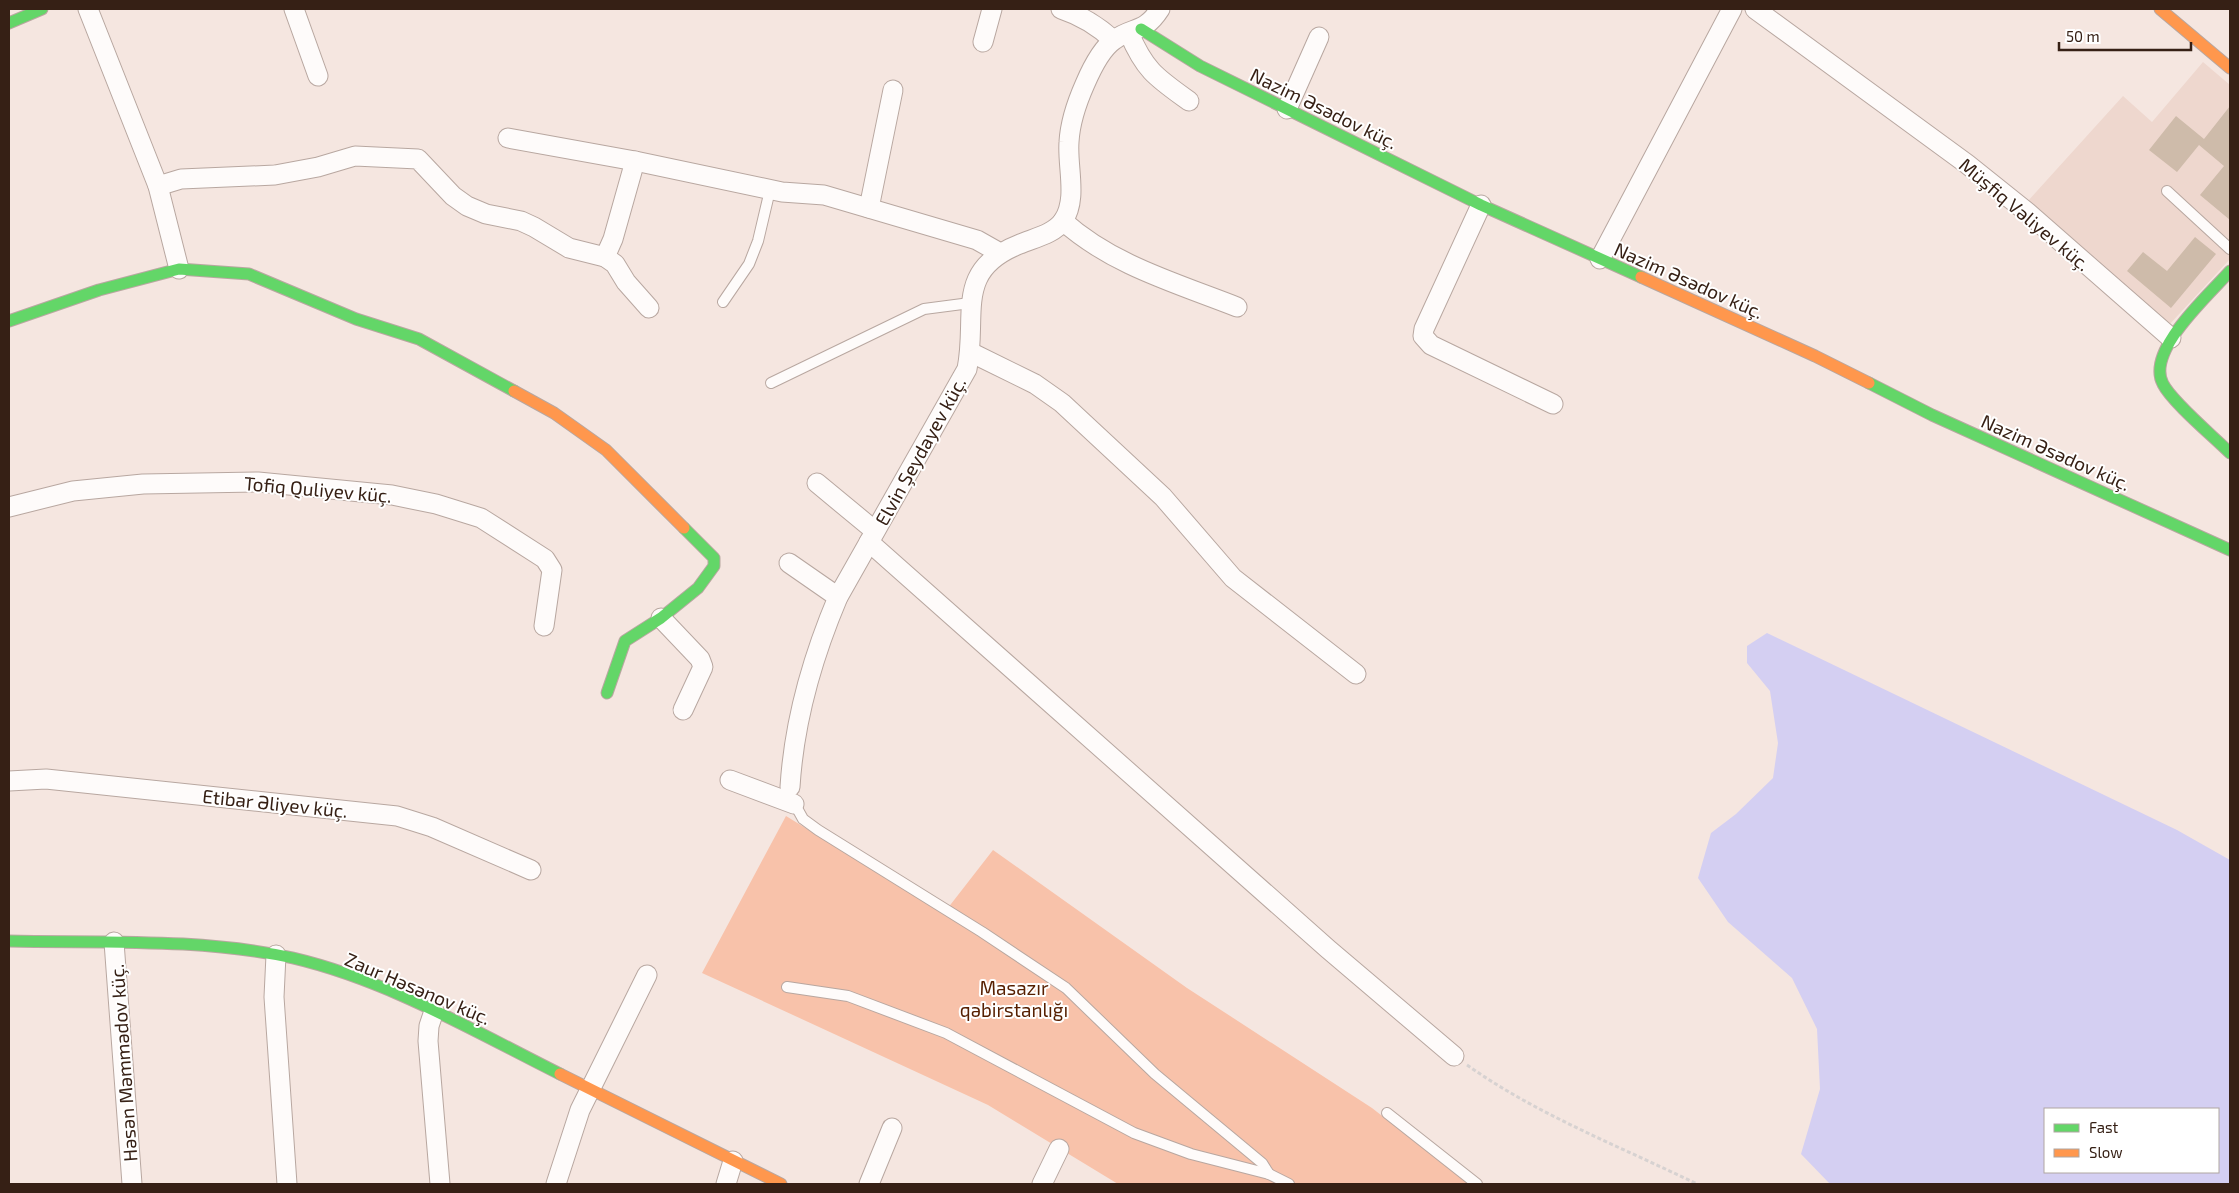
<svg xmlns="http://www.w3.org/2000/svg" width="2239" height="1193" font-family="'Exo 2',sans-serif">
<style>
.built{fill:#eed7ce}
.green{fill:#f8c2aa}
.water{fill:#d4cff2;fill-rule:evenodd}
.building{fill:#cebbaa}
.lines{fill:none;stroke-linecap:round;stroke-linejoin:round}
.lane-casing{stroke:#b8a7a0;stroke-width:12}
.street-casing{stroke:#b8a7a0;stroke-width:21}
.fast-casing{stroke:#b8a7a0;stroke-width:13}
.slow-casing{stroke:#b8a7a0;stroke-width:13}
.path{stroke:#d7d2d1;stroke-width:3;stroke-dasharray:4 2.5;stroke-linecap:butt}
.lane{stroke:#fefbfa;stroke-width:10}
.street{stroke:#fefbfa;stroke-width:19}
.fast{stroke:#63d668;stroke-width:11}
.slow{stroke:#ff974d;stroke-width:11}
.labels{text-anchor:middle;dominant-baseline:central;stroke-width:4;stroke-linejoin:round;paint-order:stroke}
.street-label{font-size:19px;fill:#362015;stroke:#fff}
.park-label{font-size:19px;fill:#561f00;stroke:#fff}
</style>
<rect width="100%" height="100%" fill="#f5e6e0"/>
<!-- built -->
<path class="built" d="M2203,62l27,23v174l-61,66 -141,-124 95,-105 29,26z"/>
<!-- green -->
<path class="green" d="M786,816l158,97 49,-63 194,138 185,120 97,76h-351l-130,-79 -286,-132z"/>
<!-- water -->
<path class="water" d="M1767,633l410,197 53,30v324h-400l-29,-30 19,-65 -3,-60 -25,-51 -64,-56 -30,-44 13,-45 25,-19 37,-36 5,-35 -8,-52 -23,-28v-17zM2045,1109h173v63h-173z"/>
<!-- building -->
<g class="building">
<path d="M2230,106v114l-30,-25 24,-29 -25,-21 -22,27 -28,-22 27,-34 28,23z"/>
<path d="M2195,237l21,17 -45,54 -44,-37 16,-19 24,19z"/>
</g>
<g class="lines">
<!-- lane casing -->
<g class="lane-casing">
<g id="lane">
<path d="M2167,191l63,58"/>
<path d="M723,302l26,-38 9,-23 12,-51"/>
<path d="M771,383l153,-74 46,-6"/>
<path d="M793,801l10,18 15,11 164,102 84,56 89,86 107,89 7,11"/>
<path d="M787,987l61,9 98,37 188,100 57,21 78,20 20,10"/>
<path d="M1387,1113l90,71"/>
</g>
</g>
<!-- street casing -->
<g class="street-casing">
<g id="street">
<path d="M88,9l70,177 21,83"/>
<path d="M294,9l24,67"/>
<path d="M1061,9c21,7 36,16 52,31"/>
<path d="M1755,9l212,155 60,48 144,126"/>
<path d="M1129,33c16,38 28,45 60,68"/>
<path d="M983,42l9,-33"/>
<path d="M1287,109l32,-72"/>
<path d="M508,138l127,23 147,31 42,3 153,45 23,13"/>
<path d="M158,186l23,-7 94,-4 43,-8 37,-11 63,3 35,37 14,10 19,8 35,7 13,6 35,21 36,9 10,7 11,18 23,26"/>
<path d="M1481,205l-57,124 -1,7 8,9 122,59"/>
<path d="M869,208l24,-118"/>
<path d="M1063,221c49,44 113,62 174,86"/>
<path d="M605,257l8,-18 22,-78"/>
<path d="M1600,259l132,-250"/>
<path d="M970,352l65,32 27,19 101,94 70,81 123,96"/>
<path d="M817,483l58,48"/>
<path d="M9,507l64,-16 70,-7 115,-2 134,13 44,9 45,14 64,41 7,11 -8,56"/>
<path d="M869,542l459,407 126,107"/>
<path d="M789,563l49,34"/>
<path d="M661,618l39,41 3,8 -20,43"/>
<path d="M730,780l64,24"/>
<path d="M9,781l37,-2 351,37 35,11 99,43"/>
<path d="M790,787c4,-65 23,-131 48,-190l129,-228c11,-54 -14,-99 53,-125 14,-6 34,-10 43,-23 15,-22 4,-54 6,-79 1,-19 8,-40 16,-58 6,-14 16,-35 29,-44 19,-14 30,-6 46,-31"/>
<path d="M114,942l18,242"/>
<path d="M276,955l-2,42 13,187"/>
<path d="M434,1011l-5,15 -1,15 12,143"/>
<path d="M556,1184l24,-74 67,-135"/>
<path d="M726,1184l7,-23"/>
<path d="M869,1184l23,-56"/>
<path d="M1042,1184l17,-35"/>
</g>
</g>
<!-- fast casing -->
<g class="fast-casing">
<g id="fast">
<path d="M9,23l33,-14"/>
<path d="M1141,29l59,37 281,139 160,72"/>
<path d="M2230,271c-21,24 -85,80 -67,113 9,18 51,53 67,69"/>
<path d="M9,321l90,-31 80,-21 70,5 107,45 63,20 95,52"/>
<path d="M1869,383l63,32 298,135"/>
<path d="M607,693l18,-52 36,-23 37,-30 16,-22v-8l-30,-30"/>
<path d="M9,941c94,2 192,-3 284,17 94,22 181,73 267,116"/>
</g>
</g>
<!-- slow casing -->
<g class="slow-casing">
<g id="slow">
<path d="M2160,9l70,59"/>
<path d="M1641,277l174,79 54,27"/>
<path d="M514,391l40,22 52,37 78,78"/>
<path d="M560,1074l221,110"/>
</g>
</g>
<!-- path -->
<path class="path" d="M1467,1065c71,50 152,81 230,119"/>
<!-- lane -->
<use href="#lane" class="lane"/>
<!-- street -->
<use href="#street" class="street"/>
<!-- fast -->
<use href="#fast" class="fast"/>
<!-- slow -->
<use href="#slow" class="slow"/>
</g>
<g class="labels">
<!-- street labels -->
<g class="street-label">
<text transform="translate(1324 108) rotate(26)">Nazim Əsədov küç.</text>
<text transform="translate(2025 214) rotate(40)">Müşfiq Vəliyev küç.</text>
<text transform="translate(1689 280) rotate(24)">Nazim Əsədov küç.</text>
<text transform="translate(920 451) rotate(-61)">Elvin Şeydayev küç.</text>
<text transform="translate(2056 452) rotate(24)">Nazim Əsədov küç.</text>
<text transform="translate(318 489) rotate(5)">Tofiq Quliyev küç.</text>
<text transform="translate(275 803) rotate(6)">Etibar Əliyev küç.</text>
<text transform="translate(418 988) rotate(23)">Zaur Həsənov küç.</text>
<text transform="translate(123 1063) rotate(-94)">Həsən Məmmədov küç.</text>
</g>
<!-- park labels -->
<g class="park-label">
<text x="1014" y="987">Masazır<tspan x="1014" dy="22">qəbirstanlığı</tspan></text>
</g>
</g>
<!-- border -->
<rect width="2239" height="1193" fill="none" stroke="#362015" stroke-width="20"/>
<!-- legend -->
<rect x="2044" y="1108" width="175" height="65" fill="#ffffff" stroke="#afa6a1"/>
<rect x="2054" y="1124" width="25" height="8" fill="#63d668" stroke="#afa6a1"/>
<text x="2089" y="1133" font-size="15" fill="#362015">Fast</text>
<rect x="2054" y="1149" width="25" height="8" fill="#ff974d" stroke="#afa6a1"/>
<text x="2089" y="1158" font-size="15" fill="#362015">Slow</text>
<!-- scale -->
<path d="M2059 42v8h132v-8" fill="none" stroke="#362015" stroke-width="2.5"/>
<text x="2066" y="42" font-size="15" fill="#362015" stroke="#ffffff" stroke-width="4" paint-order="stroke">50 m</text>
</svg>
